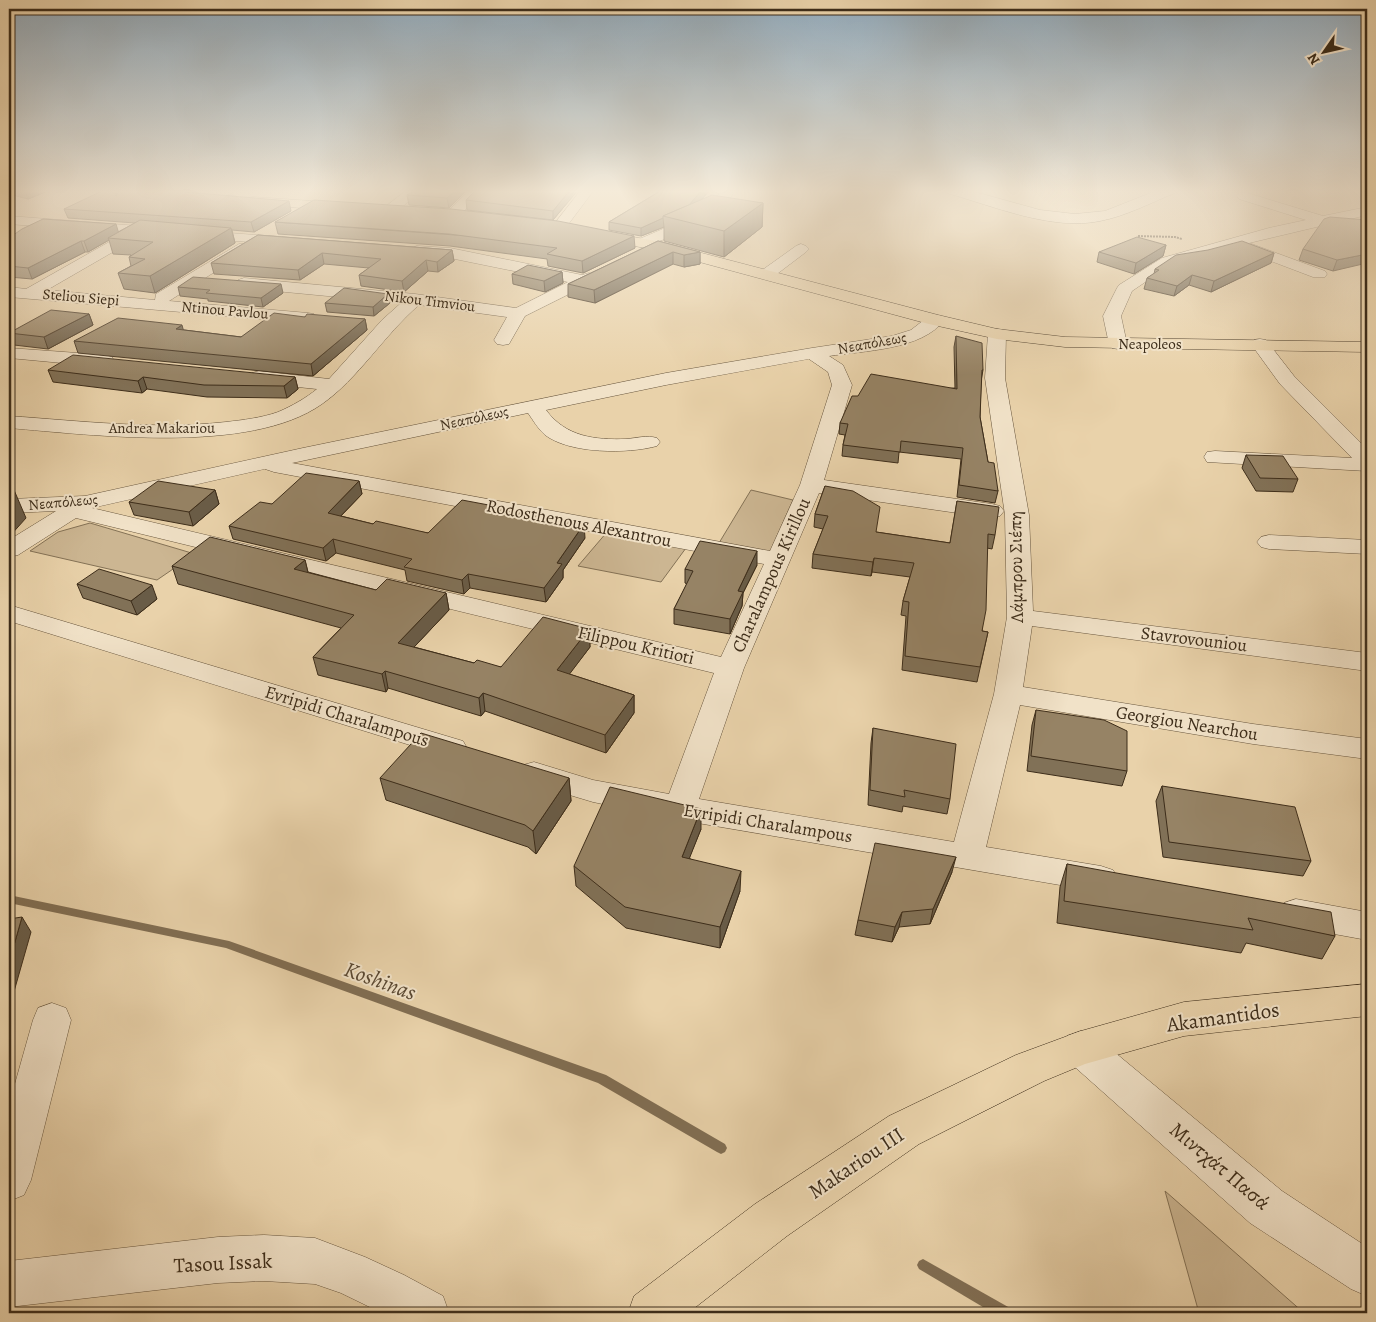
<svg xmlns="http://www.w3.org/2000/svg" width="1376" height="1322" font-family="Alegreya,serif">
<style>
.green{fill:#ccb692;stroke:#847256}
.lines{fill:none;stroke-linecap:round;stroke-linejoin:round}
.stream{fill:#816e53;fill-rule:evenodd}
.minor-casing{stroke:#68563e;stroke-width:1}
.major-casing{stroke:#3d2d1a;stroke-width:1}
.path{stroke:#3d2d1a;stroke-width:2;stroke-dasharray:2 1;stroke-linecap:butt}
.minor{fill:#f1e2c8;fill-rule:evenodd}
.major{fill:#e9d2aa;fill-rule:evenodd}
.wall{fill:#817157;stroke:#3d2d1a}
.shaded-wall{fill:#695c47;stroke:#3d2d1a}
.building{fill:#968365;stroke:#3d2d1a}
.labels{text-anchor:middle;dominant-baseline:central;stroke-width:4;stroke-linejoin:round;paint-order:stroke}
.far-street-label{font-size:15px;fill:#3d2d1a;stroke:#f1e2c8}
.street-label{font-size:18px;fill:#3d2d1a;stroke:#f1e2c8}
.near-street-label{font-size:21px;fill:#3d2d1a;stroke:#f1e2c8}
.near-water-label{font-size:22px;font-style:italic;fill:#5a4832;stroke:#f1e2c8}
</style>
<rect width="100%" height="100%" fill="#e9d2aa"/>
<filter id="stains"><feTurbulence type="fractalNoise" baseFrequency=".004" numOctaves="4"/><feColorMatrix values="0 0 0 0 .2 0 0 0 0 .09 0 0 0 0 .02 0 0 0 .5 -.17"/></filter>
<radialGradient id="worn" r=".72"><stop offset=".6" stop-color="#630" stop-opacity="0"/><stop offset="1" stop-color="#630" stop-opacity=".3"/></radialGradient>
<!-- green -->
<g class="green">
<path d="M751,490l42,10 -23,52 -51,-9z"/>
<path d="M90,523l105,31 -38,26 -127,-29 28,-19z"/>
<path d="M607,532l79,16 -25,34 -83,-16z"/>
<path d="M1165,1191l139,122h-105z"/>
</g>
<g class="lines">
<!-- stream -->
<g class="stream">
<path d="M9,895l220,46 377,134 119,69 2,4 -2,4 -4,2 -4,-2 -119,-69 -372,-135 -217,-45z"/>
<path d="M923,1259l87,49 1,5h-18l-74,-44 -2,-4 2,-4z"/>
</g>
<!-- minor casing -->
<g class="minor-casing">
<g id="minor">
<path d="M407,190h15l-27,23h-10l-2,-3 2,-3z"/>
<path d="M470,190h14l-26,27h-10l-2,-3 2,-3z"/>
<path d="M581,190h13l-30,40h-10l-2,-3z"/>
<path d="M722,190h13c-4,7 -10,17 -16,23 -9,8 -72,36 -82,33l-2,-3 2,-3 54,-23 18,-10z"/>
<path d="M946,190h22l72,20 35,4 30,-3 53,-21h18l-1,3c-25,10 -49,23 -75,28 -48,10 -107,-15 -153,-28z"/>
<path d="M1244,192l79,24 44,-9v8l-118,28 76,28 2,3 -2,3h-12l-79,-30 -62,17 -40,27 -11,25 6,28 -3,4 -6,1 -6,-1 -3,-4 -6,-28 14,-28 2,-3 43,-27 107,-30 37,-8 -67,-21 -2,-3 2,-3z"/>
<path d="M9,216l285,22 2,3 -2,3 -5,1 -145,-11 -97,56 108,10 1,-6 83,-50h10l3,3 -3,3 -80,51 139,12 6,1 3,4 -3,4 -6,1 -299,-26v-10l17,2 99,-56 -116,-9z"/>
<path d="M801,244l5,2 3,3 -3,3 -33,25h-12l-2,-3 2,-3 35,-25z"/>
<path d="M417,246l33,2 132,27 7,-2 6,2 2,3 -2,3 -70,35 -16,28 -6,1 -6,-1 -3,-4 13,-23 -88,-12c-35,30 -61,74 -97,99 -72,51 -229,31 -313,24v-12c72,5 145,14 217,6 17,-2 35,-4 52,-10 14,-6 28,-14 39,-23l-58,-6 -7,-2 -2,-4 2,-4 7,-2 70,8 53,-59 19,-17 -157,-15 -6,-2 -2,-3 2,-3 6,-2 171,16 101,14 52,-26 -118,-24 -38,-4 -3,-3 3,-3z"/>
<path d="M935,315l6,1 3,4c-21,30 -82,31 -115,36l14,9 9,20 -28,95 168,24 8,2 4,5 -4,5 -8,2 -173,-25 -75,175 -45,131 255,43 40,-148 13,-77 -2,-102 -20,-137 3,-44 3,-4 6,-1 6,1 3,4 -1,44 24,137 4,96 334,42v18l-335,-45 -9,61 230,37 114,15v20l-114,-15 -233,-39 -34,142 115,19 12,4 5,9 -5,9 -12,4 -421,-72 -87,-18 -70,-21 -4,-8 4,-8 11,-3 59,18 76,14 45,-121 -638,-155 -58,37 -9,2v-17l47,-29 -47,2v-14l76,-3 218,-48 363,-75 146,-25 80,-12 19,-6 18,-14zM809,359l19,13 4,13 -32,100 -30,66 -478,-88 236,-50c5,7 10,16 17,22 25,19 83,19 112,11l3,-4 -3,-4c-10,-3 -20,0 -31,1 -31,1 -60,-2 -80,-29l120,-25zM265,469l9,3 490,92 -43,93 -629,-149z"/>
<path d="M1260,339l6,1 28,36 73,73v22l-160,-9 -3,-5 3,-5 8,-1 137,7 -72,-74 -29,-40 3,-4z"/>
<path d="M9,348l96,7 7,2 2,4 -2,4 -7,2 -96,-9z"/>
<path d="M1269,535l98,5v14l-98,-5 -8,-2 -4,-5 4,-5z"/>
<path d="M9,605l454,136 4,7 -4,7 -11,3 -443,-137z"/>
<path d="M1296,899l71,13v28l-71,-13 -12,-4 -6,-10 6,-10z"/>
<path d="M52,1003l14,5 5,12 -40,160 -7,15 -15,6v-96l24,-85 5,-12z"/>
<path d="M1081,1031l14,5 187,155 85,56v49l-16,-7 -101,-66 -183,-163 -6,-12 6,-12z"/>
<path d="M264,1235l51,3 50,19 39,18 39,21 6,17h-67l-41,-20 -26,-9 -51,-3 -46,2 -209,24v-46l209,-24z"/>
</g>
</g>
<!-- major casing -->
<g class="major-casing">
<g id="major">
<path d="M253,197l89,6 7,4 -7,4 -94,-7 -2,-3 2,-3z"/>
<path d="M599,231l57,10 282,74 59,14 68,8 302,5v10l-302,-5 -68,-8 -68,-15 -274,-74 -61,-12 -2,-3 2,-3z"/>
<path d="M1367,984v32l-183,20 -99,28 -41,17 -125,63 -132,92 -99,77h-60l6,-17 121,-92 134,-88 127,-61 65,-24 103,-29z"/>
</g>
</g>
<!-- path -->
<path class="path" d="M1138,236l37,1 7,2"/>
<!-- minor -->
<use href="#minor" class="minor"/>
<!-- major -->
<use href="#major" class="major"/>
</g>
<!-- wall -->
<g class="wall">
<path d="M9,190h41l-22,9 -19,-5z"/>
<path d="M467,190l-18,18 -40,-3 -2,-10z"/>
<path d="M578,190l-25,30 -86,-10 -1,-10z"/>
<path d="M662,190h48l-9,10 62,3 -1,24 -38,30 -60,-16v-14l-23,9 -32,-6v-8z"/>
<path d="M118,193l173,18 -37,21 -22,-2 3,13 -80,50 -31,-4 -6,-16 13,-7 -2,-9 2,-2 -18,-1 -4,-14 -21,12h-3l-53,27 -23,-2v-39l109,-6 17,-9 -67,-5 -4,-9z"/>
<path d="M1367,220l-34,51 -34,-11 4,-11z"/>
<path d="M275,222l360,26 -52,25 -35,-7 -1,-7 -97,-13 -172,-12z"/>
<path d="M258,235l194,15 2,11 -16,11 -10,-1 -24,21 -43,-6 -2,-11 10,-7 -45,-4 -24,16 -86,-6 -3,-11z"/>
<path d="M658,241l42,11v12l-16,3 -11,-3 -78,39 -27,-6v-13z"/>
<path d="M1166,245l-3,11 -29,18 -37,-12 2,-10z"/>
<path d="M1274,253l-3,10 -60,29 -22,-7 -15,11 -30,-7 3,-11 7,-4 1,-5z"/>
<path d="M562,272l1,11 -18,9 -32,-8 -1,-10z"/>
<path d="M178,287l105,6 -20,14 -55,-6v-2l-28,-3z"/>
<path d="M388,294l2,9 -16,13 -47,-4 -2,-9z"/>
<path d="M89,314l4,11 -45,24 -34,-4 -5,-12z"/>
<path d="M305,317l60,2 2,11 -54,46 -235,-23 -4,-12 110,-11 57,7z"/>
<path d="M956,336l27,34 -2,11 -1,36 8,45 10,29 -3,12 -38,-6 4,-38 -62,-7 -1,11 -56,-7 1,-11 2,-10 -6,-1 1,-11 18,-27 97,-8 -1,-41z"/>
<path d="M48,370l247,7 3,12 -11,9 -80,-1 -60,-8 -5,4 -89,-11z"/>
<path d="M1246,455l52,24 -5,13 -37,-1 -14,-23z"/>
<path d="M359,481l3,13 -21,22 32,8 55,9 82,-21 75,26 -22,32v8l-17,24 -76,-14 -6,6 -57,-13 -2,-11 -69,-17 -10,8 -93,-22 -4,-13 43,-22z"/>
<path d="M825,486l51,46 74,11 7,-42 38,34 -3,14 -5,-1 -5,83 6,1 -11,50 -75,-12 4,-54 -5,-1 2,-14 7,-24 -38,-5 -1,4 -59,-8 1,-14 10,-25 -9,-2 1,-13z"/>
<path d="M215,490l4,14 -26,22 -59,-11 -5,-13z"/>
<path d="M305,560l3,12 68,18 70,3 3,17 -35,37 60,16 27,4 88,-38 1,18 -21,27 65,21v18l-28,40 -121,-42 -4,5 -93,-28 -2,4 -68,-17 -5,-18 28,-29 -163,-44 -6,-18z"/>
<path d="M757,565l-14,28 -1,13 -12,28 -56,-10v-15l13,-25 -2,-1v-14z"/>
<path d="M77,584l80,15 -20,16 -54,-17z"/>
<path d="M1036,710l91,61 -5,15 -95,-15 5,-46z"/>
<path d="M873,728l77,71 -3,15 -44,-8 -1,6 -34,-7 3,-62z"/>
<path d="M380,778h189l2,23 -35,53 -8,-7 -142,-47z"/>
<path d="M1162,786l149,75 -8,15 -140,-19 -7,-56z"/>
<path d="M701,829l-12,29 51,33 -20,57 -94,-20 -50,-42 -2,-20z"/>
<path d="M1067,864l268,72 -13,23 -76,-16 -5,10 -184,-30 3,-36z"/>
<path d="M952,872l-22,52 -31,3 -7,15 -37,-7 3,-15z"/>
</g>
<!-- shaded-wall -->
<g class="shaded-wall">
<path d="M25,190h25l-22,9z"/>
<path d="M456,190h11l-18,18 -2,-10z"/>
<path d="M570,190h8l-25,30v-9z"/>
<path d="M702,190h8l-21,23 -2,-6z"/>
<path d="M289,201l2,10 -37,21 -3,-10z"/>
<path d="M763,203l-1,24 -38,30v-26z"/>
<path d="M663,218l1,9 -23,9v-8z"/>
<path d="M116,224l3,10 -11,4 1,2 -21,12 -4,-11z"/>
<path d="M231,228l4,15 -80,50 -5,-17z"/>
<path d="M634,236l1,12 -52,25 -1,-12z"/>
<path d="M81,241l4,11 -53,27 -4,-11z"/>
<path d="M1166,245l-3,11 -29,18 2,-11z"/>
<path d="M452,250l2,11 -16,11 -1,-10z"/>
<path d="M673,252v12l-78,39 -1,-13z"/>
<path d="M700,252v12l-16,3v-12z"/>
<path d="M322,253l2,11 -24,16 -2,-10z"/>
<path d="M1274,253l-3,10 -60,29 3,-11z"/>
<path d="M1367,254v9l-34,8 4,-11z"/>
<path d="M426,260l2,11 -24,21 -2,-11z"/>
<path d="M562,272l1,11 -18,9 -1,-11z"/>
<path d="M1192,275l-3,10 -15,11 3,-10z"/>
<path d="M281,284l2,9 -20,14 -2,-9z"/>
<path d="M388,294l2,9 -16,13 -1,-9z"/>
<path d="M89,314l4,11 -45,24 -4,-12z"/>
<path d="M365,319l2,11 -54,46 -2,-12z"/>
<path d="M182,325l3,11 -9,-7z"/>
<path d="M143,377l4,12 -5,4 -4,-12z"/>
<path d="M295,377l3,12 -11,9 -3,-12z"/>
<path d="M359,481l3,13 -31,32 -3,-13z"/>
<path d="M14,490l12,28 -17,19v-42z"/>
<path d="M215,490l4,14 -26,22 -4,-14z"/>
<path d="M584,524l1,14 -22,32v8l-17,24 -2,-14 13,-25z"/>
<path d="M333,539l3,14 -10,8 -3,-13z"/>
<path d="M757,551v14l-14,28 -1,13 -12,28v-15l8,-28z"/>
<path d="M874,558l-2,14 -1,4 2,-14z"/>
<path d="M305,560l4,17 -15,-8z"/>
<path d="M468,574l2,14 -6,6 -2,-14z"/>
<path d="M152,585l5,14 -20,16 -6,-14z"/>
<path d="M446,593l3,17 -48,51 -3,-18z"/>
<path d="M9,624l4,9 -4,3z"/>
<path d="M589,629l1,18 -31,41 -2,-18z"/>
<path d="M385,671l3,17 -2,4 -4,-18z"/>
<path d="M483,693l2,18 -4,5 -2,-18z"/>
<path d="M634,695v18l-28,40 -1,-18z"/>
<path d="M569,778l2,23 -35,53 -3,-23z"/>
<path d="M701,809v20l-19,48v-20z"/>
<path d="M956,857l-4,15 -22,52 3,-15z"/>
<path d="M741,871l-1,20 -20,57v-21z"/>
<path d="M902,912l-3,15 -7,15 3,-15z"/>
<path d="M22,917l9,15 -22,77v-46z"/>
</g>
<!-- building -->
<g class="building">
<path d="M104,190h12v6l4,-6h43l126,11 -38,21 -187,-13z"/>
<path d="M415,190h41l-9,8 -40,-3z"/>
<path d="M476,190h94l-17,21 -87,-11z"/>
<path d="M662,190h40l-13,15 -26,11v2l-22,10 -32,-6z"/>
<path d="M712,195l51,8 -39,28 -61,-15z"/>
<path d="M314,200l137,9 107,12 76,15 -52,25 -35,-7 10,-6 -108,-14 -174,-12z"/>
<path d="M1330,217l37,3v34l-30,6 -34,-11 21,-30z"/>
<path d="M43,219l73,5 -32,17h-3l-53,27 -19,-2v-28l13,-9z"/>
<path d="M140,220l91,8 -81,48 -32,-3 27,-14 -16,-2 24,-15 -45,-4z"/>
<path d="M258,235l194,15 -15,12 -11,-2 -24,21 -43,-6 22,-16 -59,-6 -24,17 -87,-7z"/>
<path d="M1137,237l29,8 -30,18 -37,-11z"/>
<path d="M658,241l42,11 -16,3 -11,-3 -79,38 -26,-6z"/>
<path d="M1242,241l32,12 -60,28 -22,-6 -15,11 -30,-8 12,-8 -4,-1 21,-14 32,-5z"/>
<path d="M528,265l34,7 -18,9 -32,-7z"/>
<path d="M193,277l88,7 -20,14 -55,-5 4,-3 -32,-3z"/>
<path d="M344,288l44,6 -15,13 -48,-4z"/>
<path d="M51,310l38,4 -45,23 -35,-4z"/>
<path d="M274,313l31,4 2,-3 58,5 -54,45 -237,-23 44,-23 64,7 -6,4 65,8z"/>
<path d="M956,336l26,7 1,27h-1l-2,47 8,45 6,1 4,28 -39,-6 4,-37 -62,-7 -1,11 -57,-7 5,-21 -8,-1 12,-27h6l13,-22 86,15z"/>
<path d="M73,355l222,22 -11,9 -80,-1 -61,-8 -5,4 -90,-11z"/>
<path d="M1246,455l37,1 15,23 -38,-1z"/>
<path d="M306,473l53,8 -31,32 45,11 3,-3 52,12 34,-33 48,9 -2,2 76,13 -27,39 5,1 -18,24 -76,-14 -6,6 -58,-13 8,-8 -79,-20 -10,9 -94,-22 31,-24 12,2z"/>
<path d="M158,481l57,9 -26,22 -60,-10z"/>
<path d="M825,486l28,5 27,16 -4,25 74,11 7,-42 42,6 -4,28 -7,-1 -2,76 -4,21 6,1 -8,35 -75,-11 4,-54 -6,-1 11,-38 -40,-5 -1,4 -60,-8 15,-38 -13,-2z"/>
<path d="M9,490h5l-5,5z"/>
<path d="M210,537l95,23 -11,9 82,21 11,-11 59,14 -48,50 76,20 3,-3 24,7 42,-50 46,12 -32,41 77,25 -29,40 -122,-42 -4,5 -94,-27 -3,3 -69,-17 41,-42 -182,-49z"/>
<path d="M700,541l57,10 -19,40 5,1 -13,27 -56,-10 19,-38 -8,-2z"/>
<path d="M99,569l53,16 -21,16 -54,-17z"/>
<path d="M1036,710l68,10 23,11v40l-96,-15z"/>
<path d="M873,728l83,16 -6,55 -46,-9 1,7 -35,-7z"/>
<path d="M421,733l148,45 -36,53 -8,-6 -145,-47z"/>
<path d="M1162,786l133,21 16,54 -142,-19z"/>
<path d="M610,787l91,22 -19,48 59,14 -21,56 -95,-20 -51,-41z"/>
<path d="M875,843l81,14 -23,52 -31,3 -7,15 -37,-7z"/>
<path d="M1067,864l264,48 4,24 -87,-18 5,12 -189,-29z"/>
<path d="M22,917l-13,46v-44z"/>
</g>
<!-- sky -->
<linearGradient id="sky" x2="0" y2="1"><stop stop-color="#91aabc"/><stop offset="0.51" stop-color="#f5ebd9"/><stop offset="1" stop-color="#f5ebd9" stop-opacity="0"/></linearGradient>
<rect width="1376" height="375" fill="url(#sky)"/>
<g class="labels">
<!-- far-street labels -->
<g class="far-street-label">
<text transform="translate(81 297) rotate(5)">Steliou Siepi</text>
<text transform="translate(430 301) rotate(7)">Nikou Timviou</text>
<text transform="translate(225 310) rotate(5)">Ntinou Pavlou</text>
<text transform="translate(872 343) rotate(-10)">Νεαπόλεως</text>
<text x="1150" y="344">Neapoleos</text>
<text transform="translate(474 418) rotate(-12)">Νεαπόλεως</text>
<text x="162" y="428">Andrea Makariou</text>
<text transform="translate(63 502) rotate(-5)">Νεαπόλεως</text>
</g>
<!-- street labels -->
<g class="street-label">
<text transform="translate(579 523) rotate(11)">Rodosthenous Alexantrou</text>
<text transform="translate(1016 567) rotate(-91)">Λάμπρου Σιέπη</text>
<text transform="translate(771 575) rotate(-66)">Charalampous Kirillou</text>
<text transform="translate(1194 639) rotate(7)">Stavrovouniou</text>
<text transform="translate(636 645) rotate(13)">Filippou Kritioti</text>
<text transform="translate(347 716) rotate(17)">Evripidi Charalampous</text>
<text transform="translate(1187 723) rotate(9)">Georgiou Nearchou</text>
<text transform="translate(768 823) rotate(9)">Evripidi Charalampous</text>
</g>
<!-- near-street labels -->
<g class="near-street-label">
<text transform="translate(1223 1017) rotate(-8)">Akamantidos</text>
<text transform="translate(856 1163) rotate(-34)">Makariou III</text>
<text transform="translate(1220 1166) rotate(40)">Μιντχάτ Πασά</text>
<text transform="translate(223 1263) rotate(-3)">Tasou Issak</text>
</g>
<!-- near-water labels -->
<g class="near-water-label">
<text transform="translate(380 981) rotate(20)">Koshinas</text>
</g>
</g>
<!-- margin -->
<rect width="1376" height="1322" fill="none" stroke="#e9d2aa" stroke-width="30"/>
<rect x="10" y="10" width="1356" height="1302" fill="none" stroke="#3d2d1a" stroke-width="2.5"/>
<rect x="15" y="15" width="1346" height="1292" fill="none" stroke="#3d2d1a"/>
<!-- north arrow -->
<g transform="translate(1324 52) rotate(236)" stroke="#f1e2c8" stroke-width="4" paint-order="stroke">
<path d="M0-4L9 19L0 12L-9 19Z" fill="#3d2d1a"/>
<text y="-8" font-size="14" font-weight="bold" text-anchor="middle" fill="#3d2d1a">N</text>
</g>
<rect width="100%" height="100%" filter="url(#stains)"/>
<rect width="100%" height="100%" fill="url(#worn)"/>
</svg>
